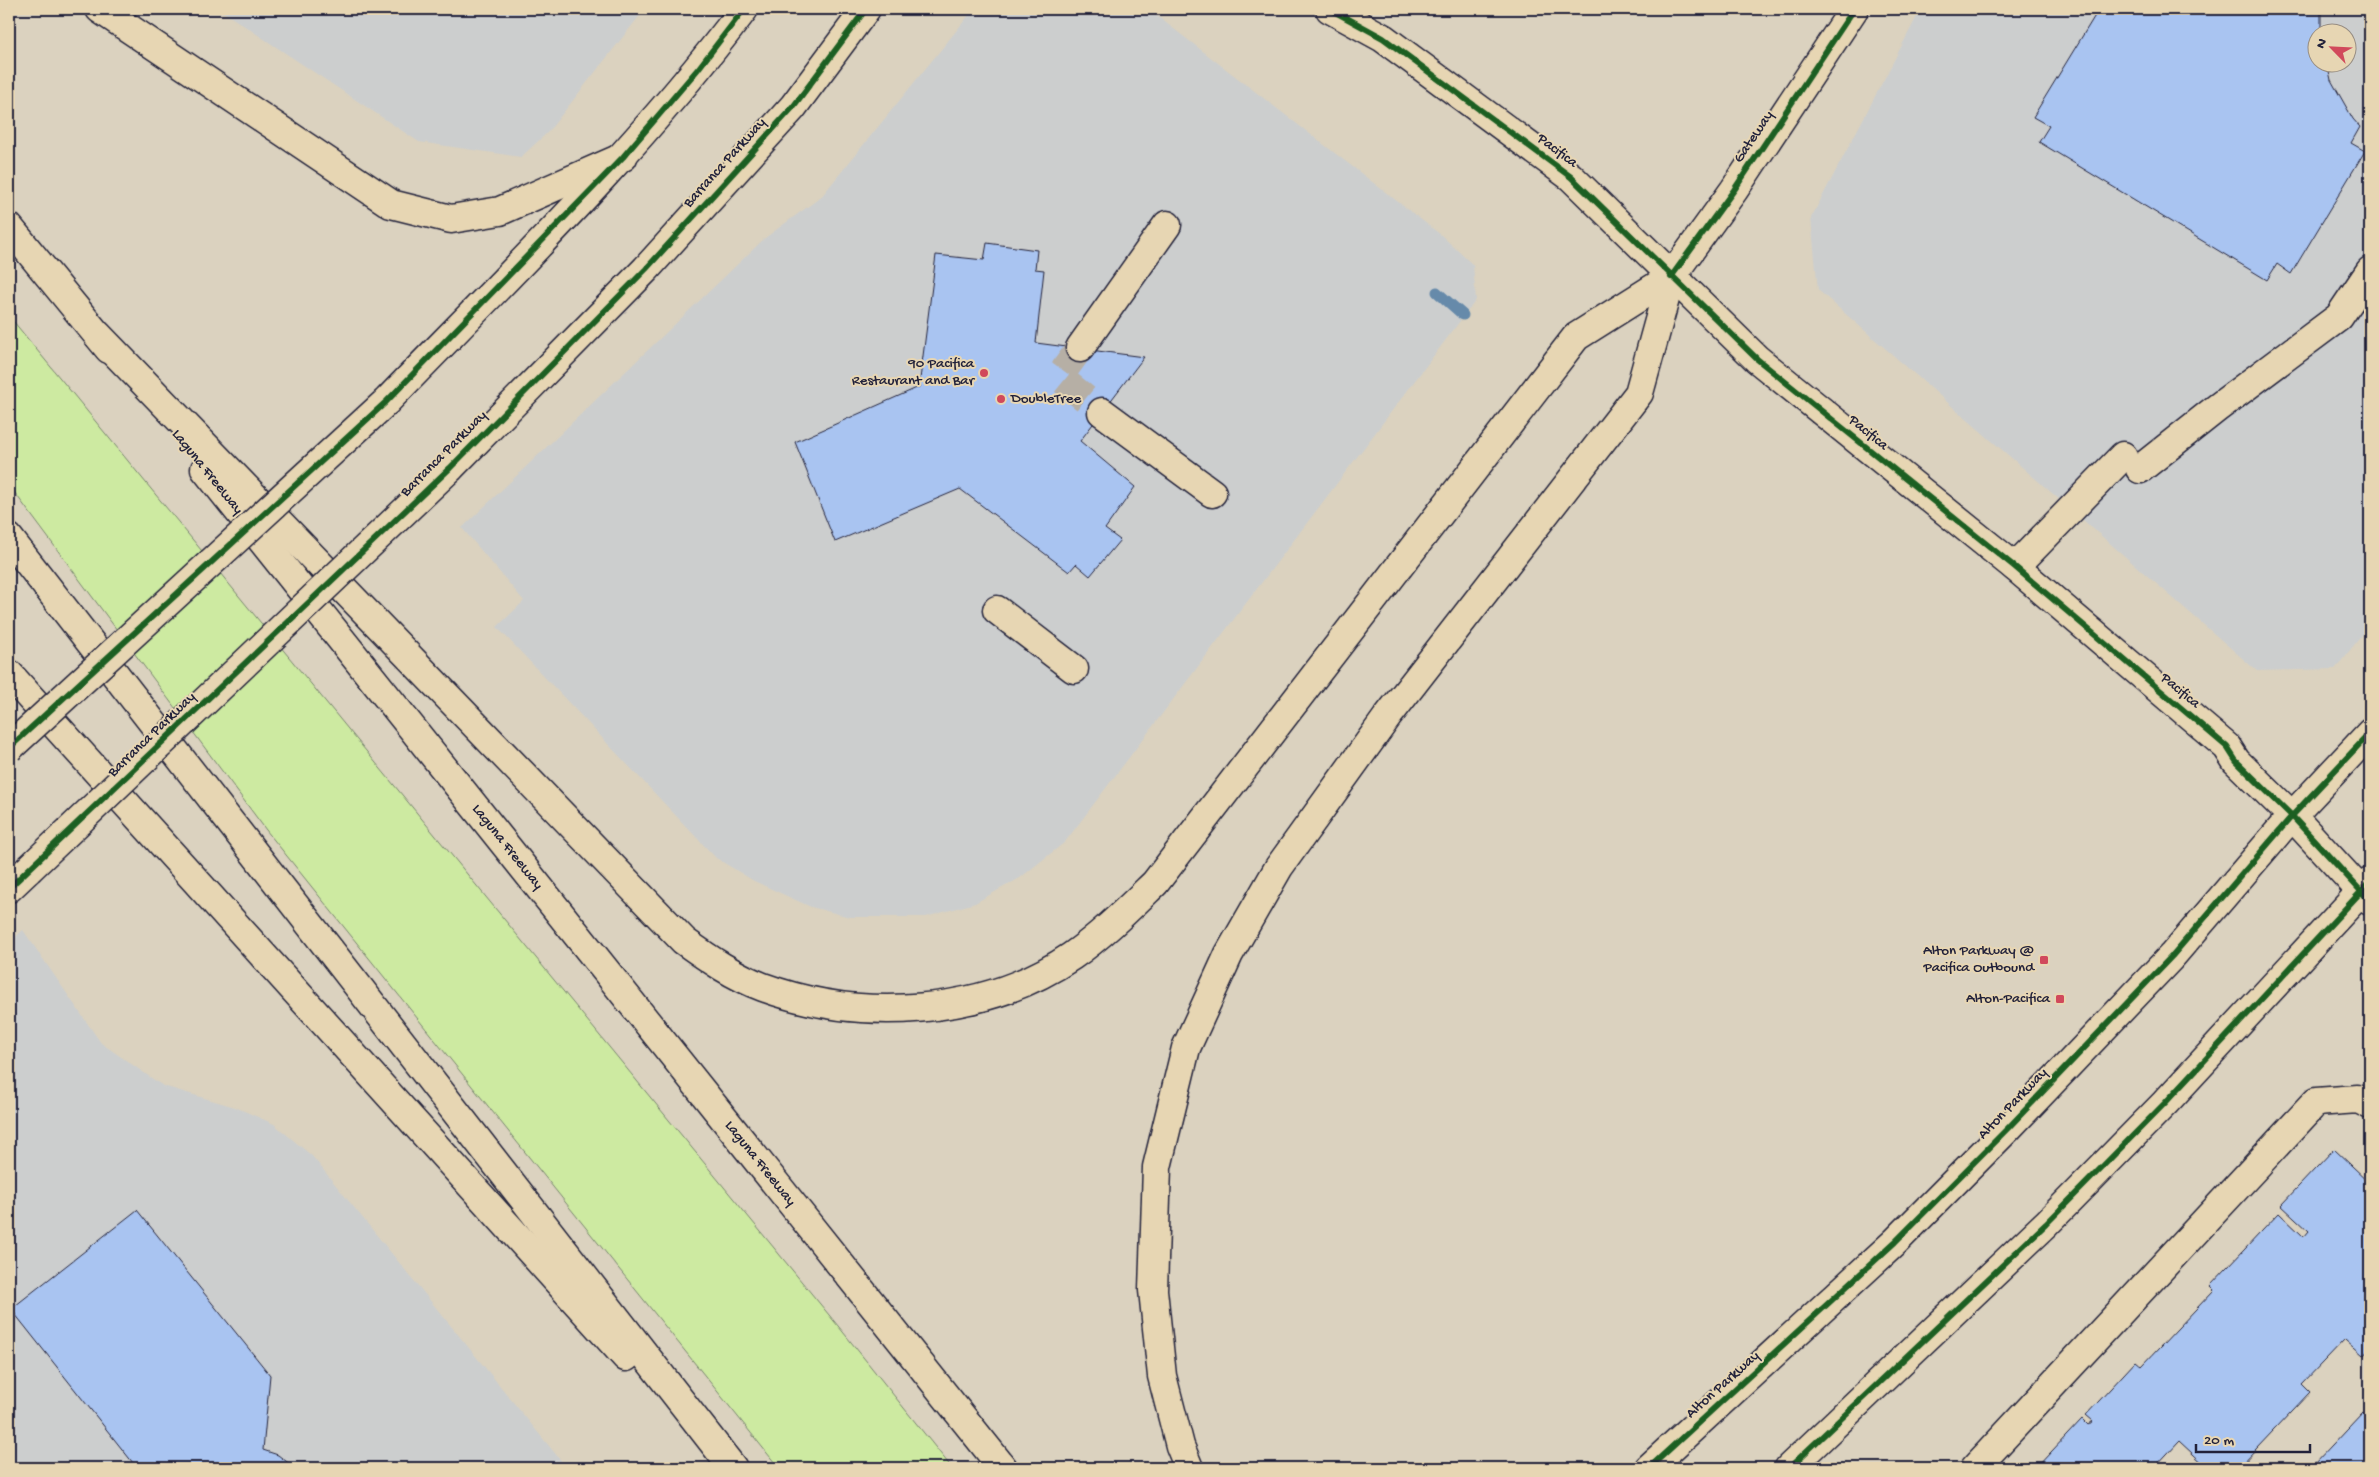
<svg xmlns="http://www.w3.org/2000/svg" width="2379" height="1477" font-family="'Gochi Hand',sans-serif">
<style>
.built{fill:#cccece;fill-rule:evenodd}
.green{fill:#cdeaa1;stroke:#78866e}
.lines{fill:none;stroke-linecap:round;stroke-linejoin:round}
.stream{stroke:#668aaa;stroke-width:11}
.building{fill:#a9c4f1;stroke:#22223b}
.minor-tunnel{stroke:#b6afa5;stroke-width:28;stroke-dasharray:28 14;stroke-linecap:butt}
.minor-casing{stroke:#22223b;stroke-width:31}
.major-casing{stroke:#22223b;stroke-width:31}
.highway-casing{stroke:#22223b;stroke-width:31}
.minor{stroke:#e7d6b3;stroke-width:28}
.major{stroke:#e7d6b3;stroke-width:28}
.highway{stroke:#e7d6b3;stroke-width:28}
.major-bridge-casing{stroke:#22223b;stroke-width:31;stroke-linecap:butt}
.major-bridge{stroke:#e7d6b3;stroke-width:28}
.cycleway-casing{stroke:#e7d6b3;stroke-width:9}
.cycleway{stroke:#1b5e20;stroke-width:6}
.poi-dot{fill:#d1495b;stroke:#e7d6b3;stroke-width:2}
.labels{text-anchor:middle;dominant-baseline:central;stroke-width:4;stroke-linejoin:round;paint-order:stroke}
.street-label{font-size:15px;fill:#22223b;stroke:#e7d6b3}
.poi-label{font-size:15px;fill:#22223b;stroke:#e7d6b3;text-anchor:end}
</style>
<rect width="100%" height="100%" fill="#dbd2bf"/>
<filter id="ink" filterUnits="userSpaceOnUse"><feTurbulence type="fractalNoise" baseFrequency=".02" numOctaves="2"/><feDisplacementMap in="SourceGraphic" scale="10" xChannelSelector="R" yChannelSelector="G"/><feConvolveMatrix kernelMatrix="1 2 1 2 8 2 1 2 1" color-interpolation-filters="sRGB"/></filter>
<g filter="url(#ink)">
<!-- built -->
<g class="built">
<path d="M219,9h426l-97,123 -27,25 -102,-15z"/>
<path d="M974,9h174l293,226 32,30 3,35 -411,542 -45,36 -45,25 -49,14h-76l-39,-10 -57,-26 -38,-23 -219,-231 27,-26 -62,-73 303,-290 56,-41z"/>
<path d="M1921,9h449v616l-35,44 -78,2 -439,-381 -7,-72zM2316,32h30v30h-30z"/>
<path d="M23,930l78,113 62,43 72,21 39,17 38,32 255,312h-558v-525z"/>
</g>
<!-- green -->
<path class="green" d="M9,316l834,1016 109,136h-173l-513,-638 -257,-345z"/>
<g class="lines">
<!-- stream -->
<path class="stream" d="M1437,292l26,23"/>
</g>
<!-- building -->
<g class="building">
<path d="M2099,9h222v23h-5v30h11l4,18 22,39 7,8 -9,16 14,8 -74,123 -14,-10 -10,16 -228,-138 10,-16 -16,-9z"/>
<path d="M987,243l50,7 -2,19 9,1 -8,73 108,14 -64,84 55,46 -30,42 15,11 -30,36 -14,-12 -7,8 -109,-83 -125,53 -40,-100 124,-55 17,-132 48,5z"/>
<path d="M2334,1149l36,34v164l-7,8 -18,-16 -43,45 8,8 -72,76 -5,-5 -5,5h-20l-29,-27 -25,27h-118l46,-49 6,6 5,-4 -7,-6 50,-54 6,5 72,-76 -4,-4 69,-73 25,24 5,-6 -28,-26z"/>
<path d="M137,1210l133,165 -7,75 15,5 17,13h-158l-126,-159z"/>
<path d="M2363,1412l7,6v50h-50l-5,-5z"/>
</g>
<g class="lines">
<!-- minor-tunnel -->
<path class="minor-tunnel" d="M1080,348l-21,29 43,35"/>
<!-- minor casing -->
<g class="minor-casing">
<g id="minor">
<path d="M1330,9l53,29 188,139 186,182 258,208 212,180 9,14 56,55 78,85"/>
<path d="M1671,277l63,-87 120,-181"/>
<path d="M1080,348l87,-123"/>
<path d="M1102,412l110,81"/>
<path d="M2140,469l77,-61 122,-91 31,-46"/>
<path d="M2015,567l108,-111"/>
<path d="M997,610l77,59"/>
<path d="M1975,1468l341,-366 42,-3 12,6"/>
</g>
</g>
<!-- major casing -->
<g class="major-casing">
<g id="major">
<path d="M386,402c123,-127 251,-251 358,-393"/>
<path d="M450,468l196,-199 147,-162 73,-98"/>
<path d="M9,888l19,-18"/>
<path d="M1649,1468l246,-226 114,-115 163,-171 120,-140 78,-83"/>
<path d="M1789,1468l257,-244 119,-121 205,-221"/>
</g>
</g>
<!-- highway casing -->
<g class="highway-casing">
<g id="highway">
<path d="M100,9l291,195 60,15 49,-8 123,-54"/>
<path d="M9,227l100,122"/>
<path d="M98,335l586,606c25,18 50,35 79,46 98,36 221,29 309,-31 30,-21 56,-47 83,-73l421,-546 95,-60"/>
<path id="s1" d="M205,469l798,999"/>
<path d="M9,538l724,930"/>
<path d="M9,674l617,683"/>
<path d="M1189,1468l-9,-22 -18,-70 -9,-86 4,-123 29,-119 43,-94 50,-87 109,-151 251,-323 32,-116"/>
</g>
</g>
<!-- minor -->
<use href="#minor" class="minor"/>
<!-- major -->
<use href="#major" class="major"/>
<!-- highway -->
<use href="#highway" class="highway"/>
<!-- major-bridge casing -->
<g class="major-bridge-casing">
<g id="major-bridge">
<path d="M9,748l377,-346"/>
<path d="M28,870l422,-402"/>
</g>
</g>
<!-- major-bridge -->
<use href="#major-bridge" class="major-bridge"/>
<!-- cycleway casing -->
<g class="cycleway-casing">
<g id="cycleway">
<path d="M1330,9l53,29 188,139 186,182 258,208 212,180 9,14 56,55 78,85"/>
<path d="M1671,277l63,-87 120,-181"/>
<path d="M9,748l377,-346 237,-245 75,-88 46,-60"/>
<path d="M9,888l441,-420 196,-199 147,-162 73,-98"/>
<path d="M1649,1468l246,-226 114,-115 163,-171 120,-140 78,-83"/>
<path d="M1789,1468l257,-244 119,-121 205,-221"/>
</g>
</g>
<!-- cycleway -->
<use href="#cycleway" class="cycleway"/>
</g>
</g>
<!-- markers -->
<g class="poi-dot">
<circle cx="984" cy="373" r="5"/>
<circle cx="1001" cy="399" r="5"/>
<rect x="2039" y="955" width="10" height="10" rx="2.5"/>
<rect x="2055" y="994" width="10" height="10" rx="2.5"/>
</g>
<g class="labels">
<!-- street labels -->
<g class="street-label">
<text transform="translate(1754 137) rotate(-56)">Gateway</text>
<text transform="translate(1557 151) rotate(37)">Pacifica</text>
<text transform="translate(725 163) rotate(-48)">Barranca Parkway</text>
<text transform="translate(1868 433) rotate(39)">Pacifica</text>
<text transform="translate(444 454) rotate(-45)">Barranca Parkway</text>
<text transform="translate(207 472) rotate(51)">Laguna Freeway</text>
<text transform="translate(2180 691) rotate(40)">Pacifica</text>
<text transform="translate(152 735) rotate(-44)">Barranca Parkway</text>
<text stroke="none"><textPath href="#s1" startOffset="484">Laguna Freeway</textPath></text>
<text transform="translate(2013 1104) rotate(-46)">Alton Parkway</text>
<text stroke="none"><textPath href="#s1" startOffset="889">Laguna Freeway</textPath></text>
<text transform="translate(1723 1385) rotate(-42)">Alton Parkway</text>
</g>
<!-- poi labels -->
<g class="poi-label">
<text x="974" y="364">90 Pacifica<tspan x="974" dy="17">Restaurant and Bar</tspan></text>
<text x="1011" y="399" text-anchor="start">DoubleTree</text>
<text x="2034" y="951">Alton Parkway @<tspan x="2034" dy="17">Pacifica Outbound</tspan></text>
<text x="2050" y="999">Alton-Pacifica</text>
</g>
</g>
<!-- margin -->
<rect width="2379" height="1477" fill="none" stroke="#e7d6b3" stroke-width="30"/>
<rect x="15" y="15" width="2349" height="1447" fill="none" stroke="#22223b" stroke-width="2" filter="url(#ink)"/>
<!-- north arrow -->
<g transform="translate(2332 48) rotate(294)"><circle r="24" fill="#e7d6b3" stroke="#988e83"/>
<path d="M0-4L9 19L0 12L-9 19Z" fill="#d1495b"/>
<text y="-8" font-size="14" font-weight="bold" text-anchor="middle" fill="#22223b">N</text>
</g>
<!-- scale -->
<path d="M2196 1444v8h114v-8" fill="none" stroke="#22223b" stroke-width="2.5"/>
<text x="2204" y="1444" font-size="15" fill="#22223b" stroke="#e7d6b3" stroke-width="4" paint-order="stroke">20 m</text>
</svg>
